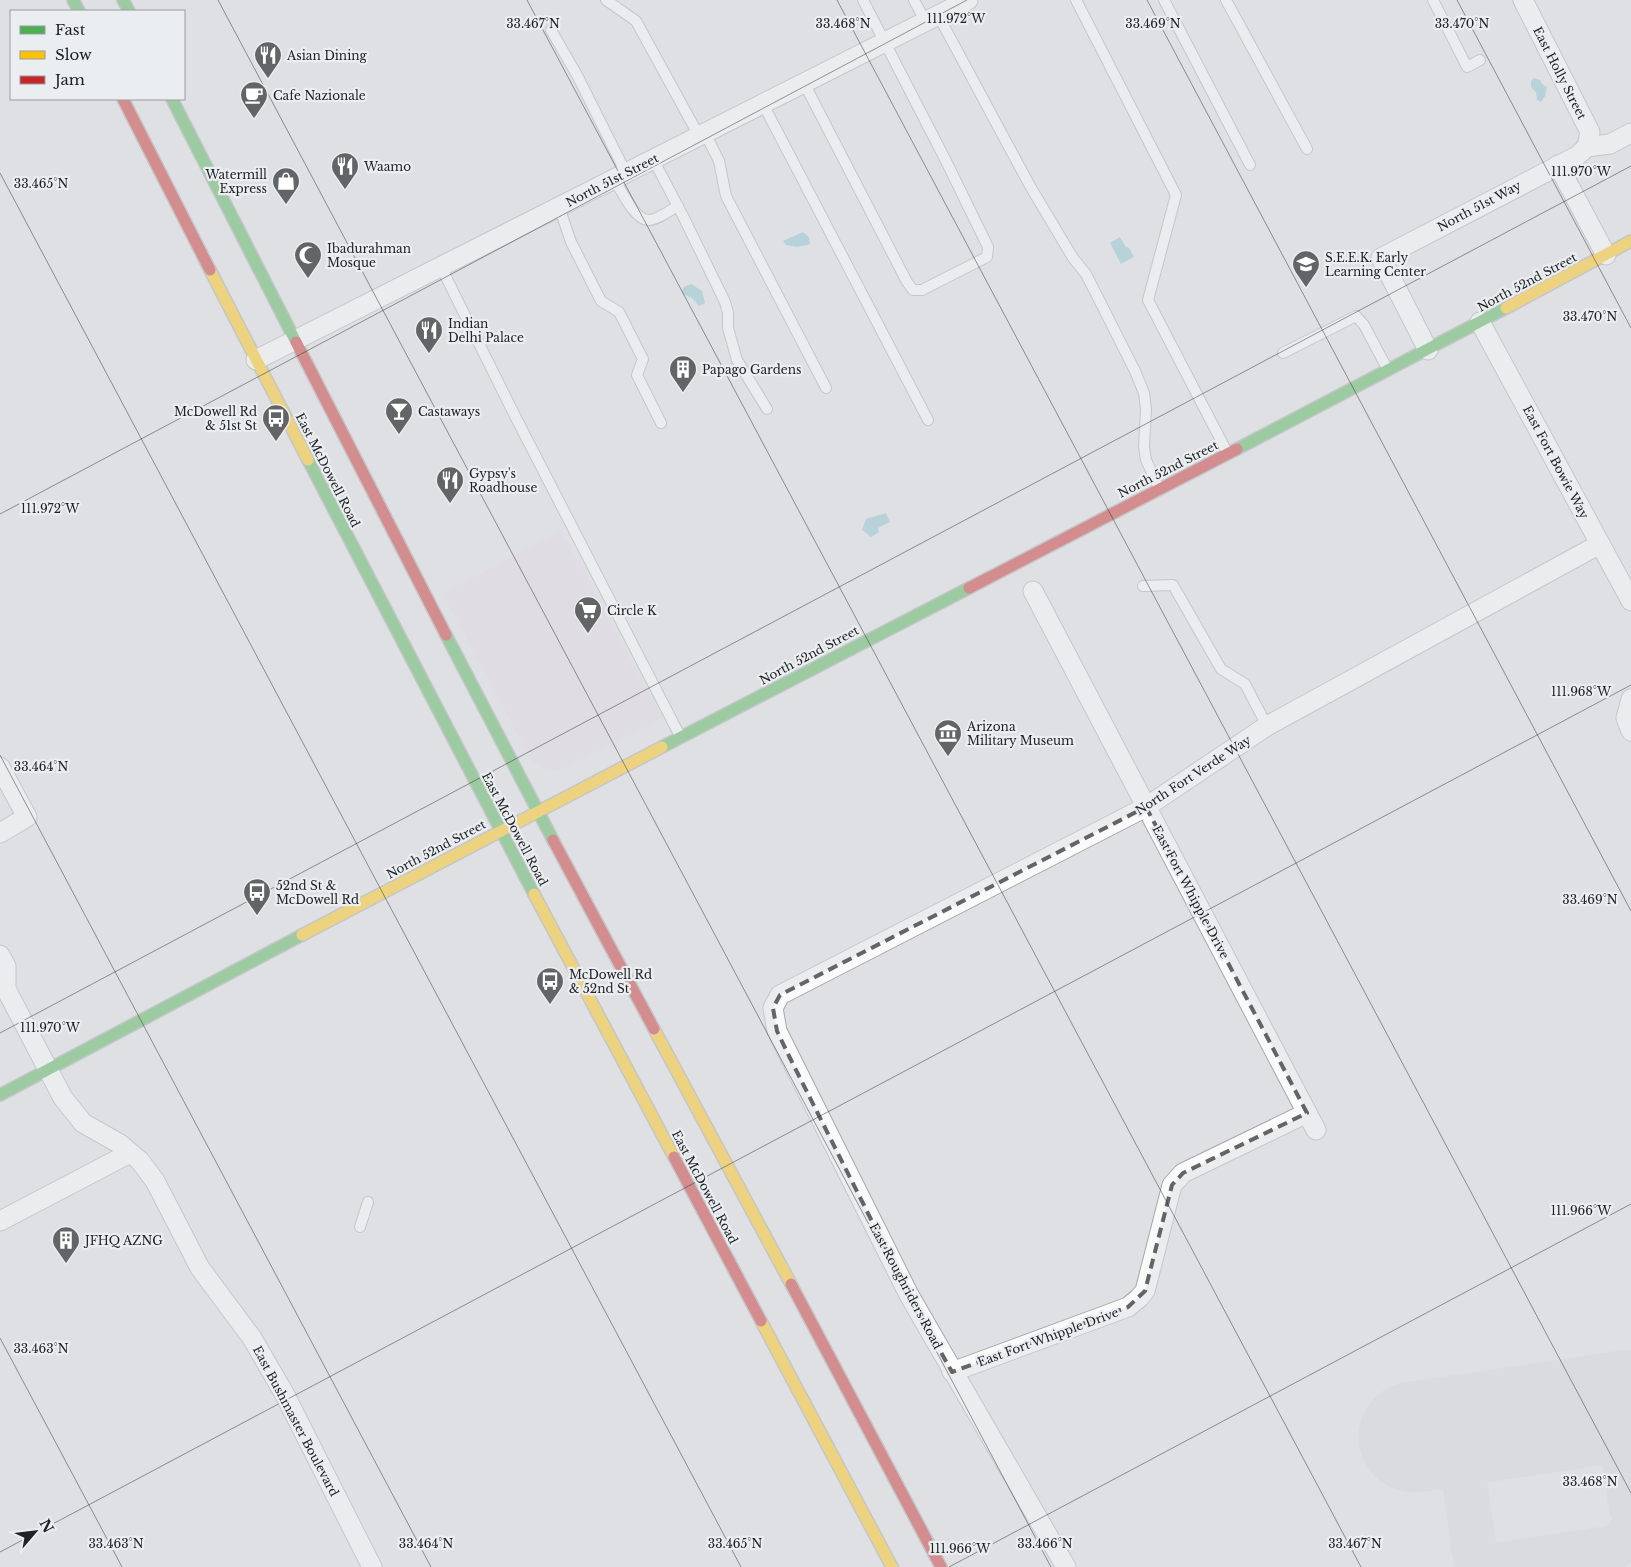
<svg xmlns="http://www.w3.org/2000/svg" width="1631" height="1567" font-family="'Libre Baskerville',serif">
<style>
.commercial{fill:#e0d7e2}
.water{fill:#89c0cf}
.lines{fill:none;stroke-linecap:round;stroke-linejoin:round}
.taxiway{stroke:#d4d6d8;stroke-width:45}
.runway{stroke:#d4d6d8;stroke-width:111}
.lane-casing{stroke:#a5a7a9;stroke-width:12}
.street-casing{stroke:#a5a7a9;stroke-width:21}
.fast-casing{stroke:#a5a7a9;stroke-width:14}
.slow-casing{stroke:#a5a7a9;stroke-width:14}
.jam-casing{stroke:#a5a7a9;stroke-width:14}
.lane{stroke:#fafafb;stroke-width:10}
.street{stroke:#fafafb;stroke-width:19}
.fast{stroke:#4caf50;stroke-width:11}
.slow{stroke:#ffc107;stroke-width:11}
.jam{stroke:#c62828;stroke-width:11}
.marked{fill:none;stroke:#626466;stroke-width:4;stroke-dasharray:10 6;stroke-linejoin:round}
.ticks{fill:none;stroke:#202223;stroke-width:1;stroke-opacity:0.45}
.labels{text-anchor:middle;dominant-baseline:central;stroke-width:4.5;stroke-linejoin:round;paint-order:stroke}
.poi-label{font-size:12px;fill:#202223;stroke:#eaeef1;text-anchor:start}
.street-label{font-size:12px;fill:#202223;stroke:#eaeef1}
.ticks-label{font-size:12px;text-anchor:middle;fill:#202223;stroke:#eaeef1;stroke-width:4.5;stroke-linejoin:round;paint-order:stroke}
</style>
<rect width="100%" height="100%" fill="#dee0e3"/>
<!-- commercial -->
<path class="commercial" d="M561,530l101,188 -104,52 -16,-2 -10,-7 -89,-167z"/>
<!-- water -->
<g class="water">
<path d="M1534,78l6,2 2,4 5,3 -2,9 -4,6 -4,-2 -1,-8 -5,-5v-6z"/>
<path d="M803,232l6,5 1,7c-4,2 -8,1 -13,3l-11,-2 -3,-4z"/>
<path d="M1120,237l6,10 3,1 5,9 -13,7 -11,-21z"/>
<path d="M691,284l11,7 3,12 -6,3 -7,-8 -9,-4 -1,-3 2,-4z"/>
<path d="M886,513l4,9 -12,6 1,4 -8,5 -9,-7 4,-11z"/>
</g>
<g class="lines">
<!-- taxiway -->
<g class="taxiway">
<path d="M1617,1407l14,99"/>
<path d="M1457,1431l20,136"/>
<path d="M1473,1546c6,11 13,17 25,19l114,-17 14,-8 5,-9"/>
</g>
<!-- runway -->
<path class="runway" d="M1414,1437l217,-32"/>
<!-- lane casing -->
<g class="lane-casing">
<g id="lane">
<path d="M606,0l30,21 63,115"/>
<path d="M914,0l11,21"/>
<path d="M1076,0l100,195 -28,105 79,152"/>
<path d="M1164,0l86,165"/>
<path d="M1226,0l81,149"/>
<path d="M1433,0l34,67 13,-7"/>
<path d="M938,15l92,171 43,72 13,16 49,97 9,22 2,16 -2,38 2,13 13,28"/>
<path d="M551,30l26,45 49,98"/>
<path d="M804,83l103,199 6,8h9l65,-33 1,-10 -42,-86 -83,-161"/>
<path d="M763,104l165,316"/>
<path d="M705,133l14,28 7,35 100,192"/>
<path d="M653,159l30,57 42,86 3,11v15l9,32 30,49"/>
<path d="M614,179c7,11 21,42 35,41 9,0 21,-10 29,-14"/>
<path d="M559,207l12,35 30,59 18,11 24,47 -6,16 24,48"/>
<path d="M441,267l74,149 165,320"/>
<path d="M1283,353l73,-37 8,9 24,45"/>
<path d="M1143,586l30,-1 48,84 24,15 22,42"/>
<path d="M360,1227l8,-25"/>
</g>
</g>
<!-- street casing -->
<g class="street-casing">
<g id="street">
<path d="M1523,0l67,132 -3,15"/>
<path d="M1558,165l48,90"/>
<path d="M1480,322l151,279"/>
<path d="M1428,350l-47,-92 196,-102 10,-9 23,-3 21,-11"/>
<path d="M256,360l712,-360"/>
<path d="M1033,591l283,539"/>
<path d="M1631,699l-5,19 5,13"/>
<path d="M0,767l27,50 -27,16"/>
<path d="M0,955l6,11v23l57,109 20,25 37,21 20,17 15,20 45,87 52,70 33,57 87,172"/>
<path d="M0,1221l130,-68"/>
<path d="M952,1372l176,-65 11,-9 6,-7 27,-106 11,-12 124,-60"/>
<path d="M1066,1567l-157,-272 -132,-264 -4,-23 7,-13 366,-188 121,-81 333,-182"/>
</g>
</g>
<!-- fast casing -->
<g class="fast-casing">
<g id="fast">
<path d="M73,0l6,11"/>
<path d="M123,0l6,11"/>
<path d="M172,99l124,243"/>
<path d="M1237,449l269,-141"/>
<path d="M308,460l226,434"/>
<path d="M446,635l107,205"/>
<path d="M662,747l307,-159"/>
<path d="M0,1095l302,-160"/>
</g>
</g>
<!-- slow casing -->
<g class="slow-casing">
<g id="slow">
<path d="M210,270l98,190"/>
<path d="M1506,308l125,-67"/>
<path d="M534,894l140,263"/>
<path d="M302,935l360,-188"/>
<path d="M654,1029l137,255"/>
<path d="M761,1321l131,246"/>
</g>
</g>
<!-- jam casing -->
<g class="jam-casing">
<g id="jam">
<path d="M123,99l87,171"/>
<path d="M296,342l150,293"/>
<path d="M969,588l268,-139"/>
<path d="M553,840l101,189"/>
<path d="M674,1157l87,164"/>
<path d="M791,1284l150,283"/>
</g>
</g>
<!-- lane -->
<use href="#lane" class="lane"/>
<!-- street -->
<use href="#street" class="street"/>
<!-- fast -->
<use href="#fast" class="fast"/>
<!-- slow -->
<use href="#slow" class="slow"/>
<!-- jam -->
<use href="#jam" class="jam"/>
</g>
<!-- marked area -->
<path d="M0 0H1631V1567H0ZM1146,807l161,306 -124,60 -11,12 -27,106 -17,16 -176,65 -43,-77 -119,-237 -13,-27 -4,-23 7,-13z" fill="#dee0e3" fill-opacity=".55" fill-rule="evenodd"/>
<path class="marked" d="M1146,807l161,306 -124,60 -11,12 -27,106 -17,16 -176,65 -43,-77 -119,-237 -13,-27 -4,-23 7,-13z"/>
<!-- ticks -->
<path class="ticks" d="M218,0l833,1567M527,0l834,1567M837,0l794,1493M1147,0l484,911M1457,0l174,328M0,173l741,1394M0,514l967,-514M0,755l431,812M0,1033l1631,-867M0,1338l122,229M0,1552l1631,-867M949,1567l682,-363"/>
<!-- icons -->
<defs>
<g id="restaurant-pin" transform="scale(1.4375)"><path d="M0 17L-7.5 6A9.5 9.5 0 1 1 7.5 6Z" fill="#626466" stroke="#eaeef1"/><path d="M-5-6h1v4h1v-4h1v4h1v-4h1v5L-1.5 .5V6h-2V.5L-5-1ZM5-6V6H3V1.5H1.5Q1.5-4 5-6Z" fill="#fff"/></g>
<g id="cafe-pin" transform="scale(1.4375)"><path d="M0 17L-7.5 6A9.5 9.5 0 1 1 7.5 6Z" fill="#626466" stroke="#eaeef1"/><path d="M-5.5-4.5H6V0H3Q3 3.5 0 3.5H-2.5Q-5.5 3.5-5.5 0ZM3-3.2v2h1.7v-2ZM-6 4.5H4V6H-6Z" fill="#fff"/></g>
<g id="shop-pin" transform="scale(1.4375)"><path d="M0 17L-7.5 6A9.5 9.5 0 1 1 7.5 6Z" fill="#626466" stroke="#eaeef1"/><path d="M-5-2.5h2.3a2.7 3.5 0 0 1 5.4 0H5L5.5 6h-11ZM-1.5-2.5h3a1.5 2.3 0 0 0-3 0Z" fill="#fff"/></g>
<g id="mosque-pin" transform="scale(1.4375)"><path d="M0 17L-7.5 6A9.5 9.5 0 1 1 7.5 6Z" fill="#626466" stroke="#eaeef1"/><path d="M3.5-4.9A6 6 0 1 0 3.5 4.9A5 5 0 1 1 3.5-4.9Z" fill="#fff"/></g>
<g id="school-pin" transform="scale(1.4375)"><path d="M0 17L-7.5 6A9.5 9.5 0 1 1 7.5 6Z" fill="#626466" stroke="#eaeef1"/><path d="M0-5L7-2L0 1L-7-2ZM-4 1L0 2.5L4 1V4Q0 6-4 4Z" fill="#fff"/></g>
<g id="building-pin" transform="scale(1.4375)"><path d="M0 17L-7.5 6A9.5 9.5 0 1 1 7.5 6Z" fill="#626466" stroke="#eaeef1"/><path d="M-4-6H4V6H1V3H-1V6H-4ZM-2.5-4.3h1.7v1.8h-1.7ZM.8-4.3h1.7v1.8H.8ZM-2.5-1h1.7V.8h-1.7ZM.8-1h1.7V.8H.8Z" fill="#fff"/></g>
<g id="bar-pin" transform="scale(1.4375)"><path d="M0 17L-7.5 6A9.5 9.5 0 1 1 7.5 6Z" fill="#626466" stroke="#eaeef1"/><path d="M-6-5H6L.8 .8V4.5H3.5V6h-7V4.5H-.8V.8Z" fill="#fff"/></g>
<g id="bus-pin" transform="scale(1.4375)"><path d="M0 17L-7.5 6A9.5 9.5 0 1 1 7.5 6Z" fill="#626466" stroke="#eaeef1"/><path d="M-5-6H5V4H4V6H2V4H-2V6H-4V4H-5ZM-3.5-4V0h7V-4ZM-3.5 1.2v1.5H-2V1.2ZM2 1.2v1.5H3.5V1.2Z" fill="#fff"/></g>
<g id="supermarket-pin" transform="scale(1.4375)"><path d="M0 17L-7.5 6A9.5 9.5 0 1 1 7.5 6Z" fill="#626466" stroke="#eaeef1"/><path d="M-6-5.5h2.5l.6 2H6L4.5 2H-2.5L-4.4-4H-6ZM-1.5 3.2a1.3 1.3 0 1 0 .1 0ZM3 3.2a1.3 1.3 0 1 0 .1 0Z" fill="#fff"/></g>
<g id="museum-pin" transform="scale(1.4375)"><path d="M0 17L-7.5 6A9.5 9.5 0 1 1 7.5 6Z" fill="#626466" stroke="#eaeef1"/><path d="M0-6L6-3V-2H-6V-3ZM-5-1h2V3h-2ZM-1-1h2V3h-2ZM3-1h2V3H3ZM-6 4H6V6H-6Z" fill="#fff"/></g>
</defs>
<g fill-rule="evenodd">
<use href="#restaurant-pin" x="268" y="55"/>
<use href="#cafe-pin" x="254" y="95"/>
<use href="#restaurant-pin" x="345" y="166"/>
<use href="#shop-pin" x="286" y="181"/>
<use href="#mosque-pin" x="308" y="255"/>
<use href="#school-pin" x="1306" y="264"/>
<use href="#restaurant-pin" x="429" y="330"/>
<use href="#building-pin" x="683" y="369"/>
<use href="#bar-pin" x="399" y="411"/>
<use href="#bus-pin" x="276" y="418"/>
<use href="#restaurant-pin" x="450" y="480"/>
<use href="#supermarket-pin" x="588" y="610"/>
<use href="#museum-pin" x="948" y="733"/>
<use href="#bus-pin" x="257" y="892"/>
<use href="#bus-pin" x="550" y="981"/>
<use href="#building-pin" x="66" y="1240"/>
</g>
<g class="labels">
<!-- poi labels -->
<g class="poi-label">
<text x="287" y="55">Asian Dining</text>
<text x="273" y="95">Cafe Nazionale</text>
<text x="364" y="166">Waamo</text>
<text x="267" y="174" text-anchor="end">Watermill<tspan x="267" dy="14">Express</tspan></text>
<text x="327" y="248">Ibadurahman<tspan x="327" dy="14">Mosque</tspan></text>
<text x="1325" y="257">S.E.E.K. Early<tspan x="1325" dy="14">Learning Center</tspan></text>
<text x="448" y="323">Indian<tspan x="448" dy="14">Delhi Palace</tspan></text>
<text x="702" y="369">Papago Gardens</text>
<text x="257" y="411" text-anchor="end">McDowell Rd<tspan x="257" dy="14">&amp; 51st St</tspan></text>
<text x="418" y="411">Castaways</text>
<text x="469" y="473">Gypsy's<tspan x="469" dy="14">Roadhouse</tspan></text>
<text x="607" y="610">Circle K</text>
<text x="967" y="726">Arizona<tspan x="967" dy="14">Military Museum</tspan></text>
<text x="276" y="885">52nd St &amp;<tspan x="276" dy="14">McDowell Rd</tspan></text>
<text x="569" y="974">McDowell Rd<tspan x="569" dy="14">&amp; 52nd St</tspan></text>
<text x="85" y="1240">JFHQ AZNG</text>
</g>
<!-- street labels -->
<g class="street-label">
<text transform="translate(1560 73) rotate(63)">East Holly Street</text>
<text transform="translate(612 180) rotate(-27)">North 51st Street</text>
<text transform="translate(1479 206) rotate(-28)">North 51st Way</text>
<text transform="translate(1527 282) rotate(-28)">North 52nd Street</text>
<text transform="translate(1556 462) rotate(62)">East Fort Bowie Way</text>
<text transform="translate(1168 469) rotate(-27)">North 52nd Street</text>
<text transform="translate(328 470) rotate(63)">East McDowell Road</text>
<text transform="translate(809 655) rotate(-28)">North 52nd Street</text>
<text transform="translate(1193 775) rotate(-33)">North Fort Verde Way</text>
<text transform="translate(515 829) rotate(62)">East McDowell Road</text>
<text transform="translate(436 849) rotate(-28)">North 52nd Street</text>
<text transform="translate(1191 892) rotate(62)">East Fort Whipple Drive</text>
<text transform="translate(705 1187) rotate(62)">East McDowell Road</text>
<text transform="translate(906 1286) rotate(62)">East Roughriders Road</text>
<text transform="translate(1048 1337) rotate(-20)">East Fort Whipple Drive</text>
<text transform="translate(296 1421) rotate(62)">East Bushmaster Boulevard</text>
</g>
</g>
<g class="ticks-label">
<text x="956" y="23">111.972°W</text>
<text x="533" y="28">33.467°N</text>
<text x="843" y="28">33.468°N</text>
<text x="1153" y="28">33.469°N</text>
<text x="1462" y="28">33.470°N</text>
<text x="1581" y="176">111.970°W</text>
<text x="41" y="188">33.465°N</text>
<text x="1590" y="321">33.470°N</text>
<text x="50" y="513">111.972°W</text>
<text x="1581" y="696">111.968°W</text>
<text x="41" y="771">33.464°N</text>
<text x="1590" y="904">33.469°N</text>
<text x="50" y="1032">111.970°W</text>
<text x="1581" y="1215">111.966°W</text>
<text x="41" y="1353">33.463°N</text>
<text x="1590" y="1486">33.468°N</text>
<text x="116" y="1548">33.463°N</text>
<text x="426" y="1548">33.464°N</text>
<text x="735" y="1548">33.465°N</text>
<text x="1045" y="1548">33.466°N</text>
<text x="1355" y="1548">33.467°N</text>
<text x="960" y="1553">111.966°W</text>
</g>
<!-- legend -->
<rect x="10" y="10" width="175" height="90" fill="#eaeef1" stroke="#999c9f"/>
<rect x="20" y="26" width="25" height="8" fill="#4caf50" stroke="#999c9f"/>
<text x="55" y="35" font-size="15" fill="#202223">Fast</text>
<rect x="20" y="51" width="25" height="8" fill="#ffc107" stroke="#999c9f"/>
<text x="55" y="60" font-size="15" fill="#202223">Slow</text>
<rect x="20" y="76" width="25" height="8" fill="#c62828" stroke="#999c9f"/>
<text x="55" y="85" font-size="15" fill="#202223">Jam</text>
<!-- north arrow -->
<g transform="translate(35 1532) rotate(62)" stroke="#eaeef1" stroke-width="4" paint-order="stroke">
<path d="M0-4L9 19L0 12L-9 19Z" fill="#202223"/>
<text y="-8" font-size="14" font-weight="bold" text-anchor="middle" fill="#202223">N</text>
</g>
</svg>
